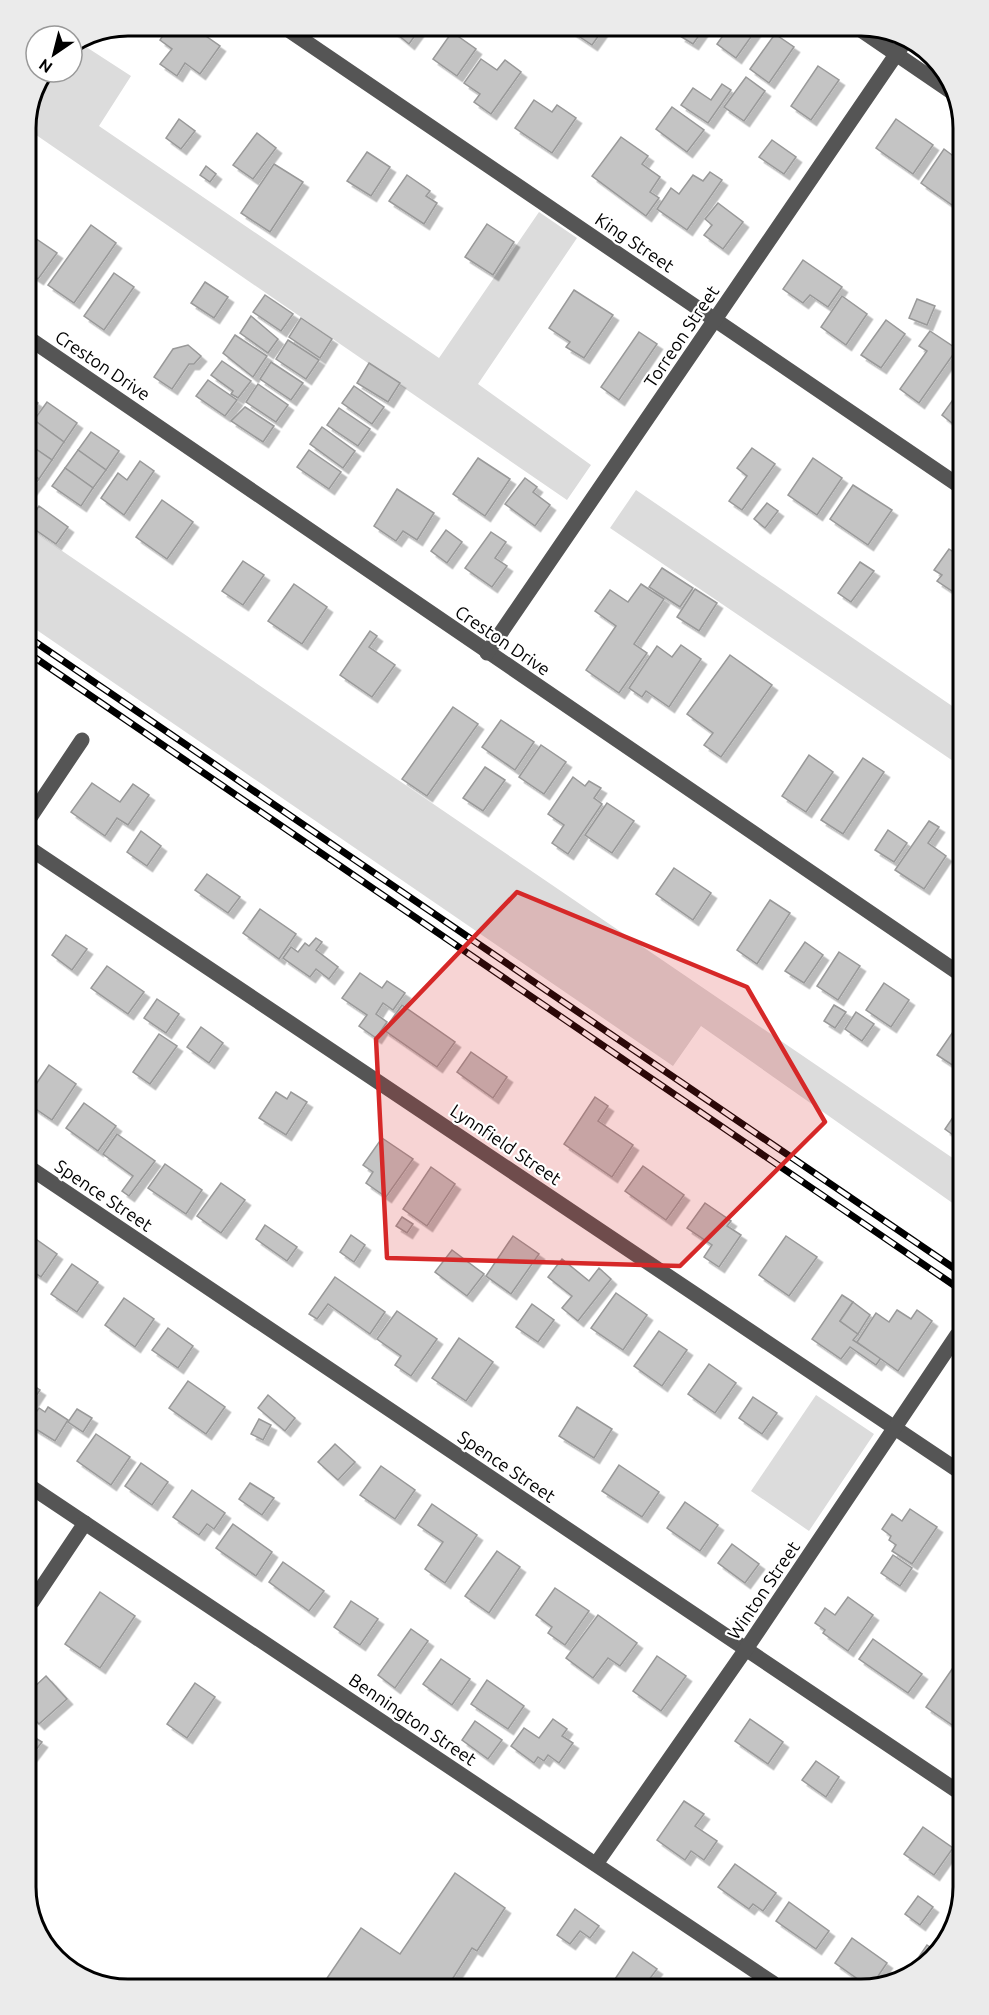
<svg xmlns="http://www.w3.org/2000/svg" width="989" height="2015" font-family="Ubuntu,sans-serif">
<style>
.green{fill:#dcdcdc}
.building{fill:#c4c4c4;stroke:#999;stroke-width:1.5;filter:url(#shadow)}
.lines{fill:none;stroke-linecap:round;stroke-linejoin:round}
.minor{stroke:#555;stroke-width:15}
.rail-casing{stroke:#000;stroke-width:7}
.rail{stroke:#fff;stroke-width:4.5;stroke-dasharray:14;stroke-linecap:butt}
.marked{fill:#d62828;fill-opacity:0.2;stroke:#d62828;stroke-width:4.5;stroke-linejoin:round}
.labels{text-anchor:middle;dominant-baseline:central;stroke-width:4.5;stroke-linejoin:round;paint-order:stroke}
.street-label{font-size:18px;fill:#000;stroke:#fff}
.rim{fill:none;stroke:#000;stroke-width:3}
</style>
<defs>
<filter id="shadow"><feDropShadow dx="5.5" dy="5.5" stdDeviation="0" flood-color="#0004"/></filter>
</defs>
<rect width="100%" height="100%" fill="#fff"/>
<!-- green -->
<g class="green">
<path d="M77,41l54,35 -32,50 340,232 100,-146 38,26 -99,146 113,81 -24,35 -541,-372v-7l22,-49h24v-28z"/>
<path d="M636,490l322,220 1,55 -349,-237z"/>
<path d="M27,527l933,636 1,46 -260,-183 -28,40 -645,-442z"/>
<path d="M816,1395l58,39 -65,97 -58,-40z"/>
</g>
<!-- building -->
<g class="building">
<path d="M686,27h19l-12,17 -13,-8z"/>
<path d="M729,27h29l-22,31 -19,-14z"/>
<path d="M604,28l-12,17 -24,-16z"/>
<path d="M392,30h27l-10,14z"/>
<path d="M165,32h35l20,14 -20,28 -15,-11 -8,13 -17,-12 12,-15 -12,-9z"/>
<path d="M452,32l24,17 -19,27 -24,-17z"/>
<path d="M775,34l19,13 -25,36 -19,-14z"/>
<path d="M481,59l16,11 8,-10 16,12 -30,42 -17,-12 6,-8 -16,-11z"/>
<path d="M818,66l21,14 -28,40 -20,-14z"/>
<path d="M746,77l19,14 -21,30 -20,-14z"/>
<path d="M722,84l9,6 -23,33 -27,-18 12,-17 18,12z"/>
<path d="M534,100l18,12 5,-7 19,13 -24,35 -37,-25z"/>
<path d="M672,107l32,23 -17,22 -31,-23z"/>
<path d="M179,119l16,12 -14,18 -15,-11z"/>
<path d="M896,119l37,26 -20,29 -37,-26z"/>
<path d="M257,133l19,15 -23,31 -20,-14z"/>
<path d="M621,137l27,19 -6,8 18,13 -10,15 9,6 -13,18 -54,-40z"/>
<path d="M772,140l24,17 -12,17 -25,-17z"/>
<path d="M944,149l12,9v41l-4,6 -31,-22z"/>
<path d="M367,152l23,15 -19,29 -24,-15z"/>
<path d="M274,164l29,18 -33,50 -29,-19z"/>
<path d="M206,166l10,8 -6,8 -10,-7z"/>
<path d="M710,172l12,8 -35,50 -30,-21 14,-21 8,6 14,-19 10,6z"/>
<path d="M407,175l23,16 -4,5 11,7 -13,21 -35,-23z"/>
<path d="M718,203l25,19 -20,27 -19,-14 8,-10 -7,-6z"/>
<path d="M487,224l27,18 -21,33 -28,-18z"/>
<path d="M91,225l25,18 -42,60 -26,-18z"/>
<path d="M26,232l31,21 -19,26 -12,-8z"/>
<path d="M803,260l39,27 -14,20 -18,-12 -7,8 -20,-14z"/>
<path d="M114,273l20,14 -30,43 -20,-14z"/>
<path d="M205,282l23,15 -14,21 -23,-15z"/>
<path d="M574,290l39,25 -29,43 -18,-11 4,-5 -21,-14z"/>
<path d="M265,295l28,19 -12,17 -28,-19z"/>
<path d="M842,296l25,18 -21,31 -25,-18z"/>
<path d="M917,299l18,7 -8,19 -18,-7z"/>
<path d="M251,316l27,23 -10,14 -28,-20z"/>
<path d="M301,318l31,21 -12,19 -31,-21z"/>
<path d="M886,320l19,14 -24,34 -20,-13z"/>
<path d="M930,331l27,18 -38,54 -19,-14 27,-38 -8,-5z"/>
<path d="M639,332l18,12 -38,56 -18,-13z"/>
<path d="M235,335l32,21 -14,21 -30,-24z"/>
<path d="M288,340l31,20 -13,19 -30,-20z"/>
<path d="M188,345l13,11 -7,8h-5l-17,25 -18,-12 19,-28z"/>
<path d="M222,361l29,20 -13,17 -7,-4 2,-3 -22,-16z"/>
<path d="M271,362l32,21 -12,17 -31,-21z"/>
<path d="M369,363l31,20 -12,19 -31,-19z"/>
<path d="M208,380l29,20 -12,16 -29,-20z"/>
<path d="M258,384l30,21 -12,17 -30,-20z"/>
<path d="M354,386l30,21 -12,17 -30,-21z"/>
<path d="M957,394v33l-15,-12z"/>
<path d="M27,395l11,8 -11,16z"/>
<path d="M47,402l30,21 -13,19 -30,-22z"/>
<path d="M245,407l29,19 -11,16 -32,-21z"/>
<path d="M339,408l31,21 -12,17 -31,-21z"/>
<path d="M34,420l30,22 -12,18 -25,-17v-13z"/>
<path d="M322,427l33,24 -12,17 -33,-24z"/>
<path d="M91,432l28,19 -13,19 -28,-20z"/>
<path d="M27,443l25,17 -13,19 -12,-8z"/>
<path d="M752,448l23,16 -33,46 -13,-9 18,-25 -10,-8z"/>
<path d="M78,450l28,20 -13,18 -28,-20z"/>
<path d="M309,450l32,22 -12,17 -32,-22z"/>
<path d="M478,458l32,21 -25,37 -32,-22z"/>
<path d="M813,458l29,20 -25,37 -29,-20z"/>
<path d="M140,461l14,10 -30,44 -23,-17 17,-25 9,7z"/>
<path d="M65,468l28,20 -12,18 -29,-20z"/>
<path d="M27,471l12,8 -12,16z"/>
<path d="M525,478l12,9 -4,5 17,13 -15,21 -30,-22z"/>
<path d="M853,485l39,25 -24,35 -38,-26z"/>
<path d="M397,489l37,24 -17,27 -14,-9 -7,10 -22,-15z"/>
<path d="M162,500l31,22 -26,37 -31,-22z"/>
<path d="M767,503l11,8 -13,17 -11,-9z"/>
<path d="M39,506l29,21 -12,17 -29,-20z"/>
<path d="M446,530l16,12 -15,21 -16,-12z"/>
<path d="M491,532l15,10 -11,16 12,8 -15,21 -27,-19z"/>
<path d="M949,549l9,6v40l-21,-14 5,-6 -8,-5z"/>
<path d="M243,561l21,14 -21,30 -21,-14z"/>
<path d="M860,562l14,9 -23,31 -13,-9z"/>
<path d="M662,568l31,20 -13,19 -31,-20z"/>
<path d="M294,584l33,23 -25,37 -34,-23z"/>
<path d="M641,584l23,15 -30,45 13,9 -28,40 -33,-23 30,-44 -21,-15 15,-21 18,12z"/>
<path d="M695,589l22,14 -18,28 -22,-14z"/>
<path d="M370,631l7,5 -8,11 26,18 -23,32 -32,-22z"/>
<path d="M681,645l20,14 -32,48 -23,-16 -4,6 -13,-9 28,-42 15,11z"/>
<path d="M730,655l42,30 -51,72 -17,-12 9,-12 -26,-19z"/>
<path d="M453,707l25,17 -51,72 -25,-17z"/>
<path d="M501,720l33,22 -19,28 -33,-23z"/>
<path d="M541,745l25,17 -22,32 -25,-17z"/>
<path d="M809,755l24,17 -27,40 -24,-16z"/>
<path d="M863,758l21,14 -41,62 -22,-14z"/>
<path d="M485,767l20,13 -22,31 -20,-13z"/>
<path d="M573,777l12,9 4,-5 12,7 -7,10 8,6 -34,50 -16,-11 12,-18 -16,-11z"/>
<path d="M92,783l28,19 13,-18 16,11 -21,30 -11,-7 -12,18 -34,-24z"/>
<path d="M607,803l27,18 -22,32 -27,-18z"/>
<path d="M929,821l10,6 -11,16 18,13 -22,33 -29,-19z"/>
<path d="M888,830l19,13 -13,19 -19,-12z"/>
<path d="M141,831l20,15 -14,20 -20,-14z"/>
<path d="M674,868l37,25 -18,27 -37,-26z"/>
<path d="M207,874l33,23 -12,16 -33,-23z"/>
<path d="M770,900l20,13 -33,51 -20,-14z"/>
<path d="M260,909l36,25 -17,25 -36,-26z"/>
<path d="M66,935l21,14 -15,21 -20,-15z"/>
<path d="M316,938l6,4 -6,8 22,17 -9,12 -13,-10 -6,8 -27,-19 8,-11 7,5 7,-9 4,3z"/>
<path d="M805,942l18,13 -19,28 -19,-12z"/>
<path d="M839,952l21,14 -22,34 -21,-14z"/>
<path d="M107,966l37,26 -16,22 -37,-26z"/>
<path d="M360,973l22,15 5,-7 18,12 -12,17 -10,-7 -7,11 11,8 -11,16 -17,-12 8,-11 -25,-17z"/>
<path d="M884,983l25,17 -18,27 -25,-17z"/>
<path d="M157,999l22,15 -13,19 -22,-15z"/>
<path d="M402,1005l53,37 -18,25 -53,-37z"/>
<path d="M834,1005l12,7 -11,16 -11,-7z"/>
<path d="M856,1012l18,12 -12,17 -17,-12z"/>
<path d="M201,1027l22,16 -14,20 -22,-16z"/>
<path d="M955,1029l5,3v38l-23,-15z"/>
<path d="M159,1034l18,12 -27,38 -17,-12z"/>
<path d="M471,1052l36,25 -14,21 -36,-26z"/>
<path d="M49,1065l27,19 -24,36 -22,-15v-12z"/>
<path d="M276,1092l11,7 4,-7 16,10 -21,33 -27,-17z"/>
<path d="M595,1097l13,9 -10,15 35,24 -21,32 -48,-33z"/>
<path d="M84,1103l32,23 -18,25 -32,-23z"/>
<path d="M960,1107v33l-15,-11z"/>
<path d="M117,1134l38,27 -26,35 -7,-5 11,-15 -30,-22z"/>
<path d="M382,1138l31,21 -27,38 -20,-14 7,-11 -10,-7z"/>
<path d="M165,1164l37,26 -16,24 -38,-26z"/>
<path d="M643,1166l41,29 -18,25 -41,-29z"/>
<path d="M431,1167l24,17 -28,42 -24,-17z"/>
<path d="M221,1183l24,17 -24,33 -24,-17z"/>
<path d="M705,1203l26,18 -4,5 14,9 -22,32 -15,-10 8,-12 -25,-17z"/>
<path d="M402,1217l11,7 -6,9 -11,-7z"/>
<path d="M265,1225l32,22 -10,14 -31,-22z"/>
<path d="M30,1235l27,19 -16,23 -11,-7z"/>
<path d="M351,1235l14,10 -11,17 -14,-10z"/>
<path d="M513,1236l26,18 -28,40 -25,-18z"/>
<path d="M786,1236l31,21 -28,39 -30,-21z"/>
<path d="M452,1250l32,24 -17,22 -32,-24z"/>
<path d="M562,1259l27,22 10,-13 12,11 -33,42 -16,-13 10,-12 -24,-19z"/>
<path d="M72,1264l26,18 -21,30 -26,-18z"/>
<path d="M335,1277l50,35 -15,22 -42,-30 -11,15 -8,-5z"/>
<path d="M616,1293l31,22 -24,35 -32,-22z"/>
<path d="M842,1295l11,7 -13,19 18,13 -5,6 28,18 -5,7 -26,-18 -9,12 -29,-20z"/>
<path d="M124,1298l30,21 -19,28 -30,-22z"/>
<path d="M853,1302l17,13 -12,19 -18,-13z"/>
<path d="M532,1304l22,16 -16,22 -22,-15z"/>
<path d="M897,1310l14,9 6,-9 15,11 -34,50 -41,-29 19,-29 13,9z"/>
<path d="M397,1311l40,28 -26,37 -16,-11 6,-9 -24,-17z"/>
<path d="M168,1328l25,18 -15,22 -26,-18z"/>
<path d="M659,1331l28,19 -25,36 -28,-20z"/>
<path d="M459,1338l34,24 -27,39 -34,-23z"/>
<path d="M709,1364l27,19 -21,30 -27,-19z"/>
<path d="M188,1381l37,26 -19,27 -37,-26z"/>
<path d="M31,1384l9,6 -9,14z"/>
<path d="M268,1395l27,23 -10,13 -27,-23z"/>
<path d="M961,1396v17l-8,-5z"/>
<path d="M753,1397l24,16 -15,21 -23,-16z"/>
<path d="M48,1407l20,13 -13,21 -24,-15v-7l8,-11 6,4z"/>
<path d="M577,1407l35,22 -18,29 -35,-22z"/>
<path d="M77,1409l15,9 -9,14 -15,-10z"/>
<path d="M259,1419l12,6 -8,15 -12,-6z"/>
<path d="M96,1434l34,23 -19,28 -34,-24z"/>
<path d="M335,1444l20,18 -17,18 -20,-18z"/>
<path d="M141,1463l27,19 -16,23 -27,-19z"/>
<path d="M619,1465l40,27 -17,25 -40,-26z"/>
<path d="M381,1466l34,24 -20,29 -35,-24z"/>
<path d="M250,1483l24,15 -12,17 -23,-16z"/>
<path d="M192,1490l33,23 -11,16 -7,-5 -8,11 -26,-18z"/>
<path d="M685,1502l33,23 -18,26 -33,-23z"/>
<path d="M432,1504l45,31 -32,48 -20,-14 18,-27 -25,-17z"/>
<path d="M910,1509l27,18 -25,37 -20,-13 4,-6 -7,-5 2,-4 -9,-7 10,-15 10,7z"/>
<path d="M233,1524l39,28 -16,24 -40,-28z"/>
<path d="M732,1544l27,20 -14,19 -27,-20z"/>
<path d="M497,1551l23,16 -31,46 -24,-17z"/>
<path d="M893,1555l19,13 -12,18 -19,-13z"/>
<path d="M283,1562l41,29 -15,20 -40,-29z"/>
<path d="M555,1588l34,23 -24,34 -17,-12 4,-6 -16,-12z"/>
<path d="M100,1592l35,24 -35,52 -35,-24z"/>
<path d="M848,1597l25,18 -25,36 -25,-18 2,-3 -10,-7 10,-15 10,7z"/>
<path d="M351,1601l27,18 -18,26 -26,-18z"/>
<path d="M598,1615l39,28 -17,23 -12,-8 -15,20 -27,-20z"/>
<path d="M411,1629l17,12 -33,47 -17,-13z"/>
<path d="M873,1639l49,35 -14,19 -49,-34z"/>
<path d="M657,1656l29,20 -25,35 -28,-20z"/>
<path d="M441,1659l29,20 -18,26 -29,-21z"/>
<path d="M959,1659l4,2v27l-6,8 6,4v22l-5,7 -32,-22z"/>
<path d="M46,1676l21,23 -28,25 -7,-7v-28z"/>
<path d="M487,1680l37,26 -16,23 -37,-25z"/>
<path d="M195,1683l20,14 -28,41 -20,-14z"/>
<path d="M553,1719l14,10 -5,7 11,7 -14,20 -11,-8 -4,6 -6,-4 -4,6 -23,-17 13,-18 15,10z"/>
<path d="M750,1719l33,23 -15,22 -33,-23z"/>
<path d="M475,1721l27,19 -14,19 -26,-19z"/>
<path d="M32,1736l10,6 -10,13z"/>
<path d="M816,1761l23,16 -13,20 -24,-17z"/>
<path d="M684,1801l20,13 -9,12 22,15 -13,19 -13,-9 -6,9 -28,-20z"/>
<path d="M923,1827l30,21 -19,27 -30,-21z"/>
<path d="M735,1864l41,29 -13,18 -10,-7 -4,5 -31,-22z"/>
<path d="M455,1873l50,35 -28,43 -5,-3 -24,38 -127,1 40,-59 39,26z"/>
<path d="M918,1896l15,11 -13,18 -15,-11z"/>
<path d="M789,1902l40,29 -13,18 -40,-28z"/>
<path d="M575,1909l24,17 -9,12 -10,-7 -10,13 -13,-9z"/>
<path d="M852,1938l35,25 -13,19h-12l-27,-19z"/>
<path d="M927,1945l10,7 -34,28z"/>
<path d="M633,1952l24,17 -11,15 -35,1z"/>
</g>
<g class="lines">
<!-- minor -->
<g class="minor">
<path d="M855,26l101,69"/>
<path d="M290,31l668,454"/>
<path d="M27,337l933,637"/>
<path d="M487,653l419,-613"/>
<path d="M29,819l53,-79"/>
<path d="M29,848l933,625"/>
<path d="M30,1168l933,627"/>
<path d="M31,1487l742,496"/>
<path d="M32,1602l53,-79"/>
<path d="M596,1864l150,-215 211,-314"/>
</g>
<!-- rail casing -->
<g class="rail-casing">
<g id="rail">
<path d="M28,637l933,636"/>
<path d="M28,653l933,637"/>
</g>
</g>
<!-- rail -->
<use href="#rail" class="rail"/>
</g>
<!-- marked area -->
<path class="marked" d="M517,892l230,95 78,135 -145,144 -293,-8 -11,-219z"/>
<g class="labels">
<!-- street labels -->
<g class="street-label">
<text transform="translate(635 242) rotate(34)">King Street</text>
<text transform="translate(681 336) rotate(-56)">Torreon Street</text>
<text transform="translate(103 365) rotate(34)">Creston Drive</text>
<text transform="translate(503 640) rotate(34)">Creston Drive</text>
<text transform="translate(506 1144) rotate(34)">Lynnfield Street</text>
<text transform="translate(104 1195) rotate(34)">Spence Street</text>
<text transform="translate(507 1466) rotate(34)">Spence Street</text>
<text transform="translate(763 1590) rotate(-56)">Winton Street</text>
<text transform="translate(413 1719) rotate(34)">Bennington Street</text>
</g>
</g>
<!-- crop -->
<path d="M0 0H989V2015H0ZM128 36H861A92 92 0 0 1 953 128V1887A92 92 0 0 1 861 1979H128A92 92 0 0 1 36 1887V128A92 92 0 0 1 128 36Z" fill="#ebebeb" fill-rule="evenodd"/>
<path class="rim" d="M128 36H861A92 92 0 0 1 953 128V1887A92 92 0 0 1 861 1979H128A92 92 0 0 1 36 1887V128A92 92 0 0 1 128 36Z"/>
<!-- north arrow -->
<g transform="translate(54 54) rotate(215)"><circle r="28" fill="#ffffff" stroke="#999999" stroke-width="1.5"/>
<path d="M0-4.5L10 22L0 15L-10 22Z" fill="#000000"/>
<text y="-9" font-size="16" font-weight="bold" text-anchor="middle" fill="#000000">N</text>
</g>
</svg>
